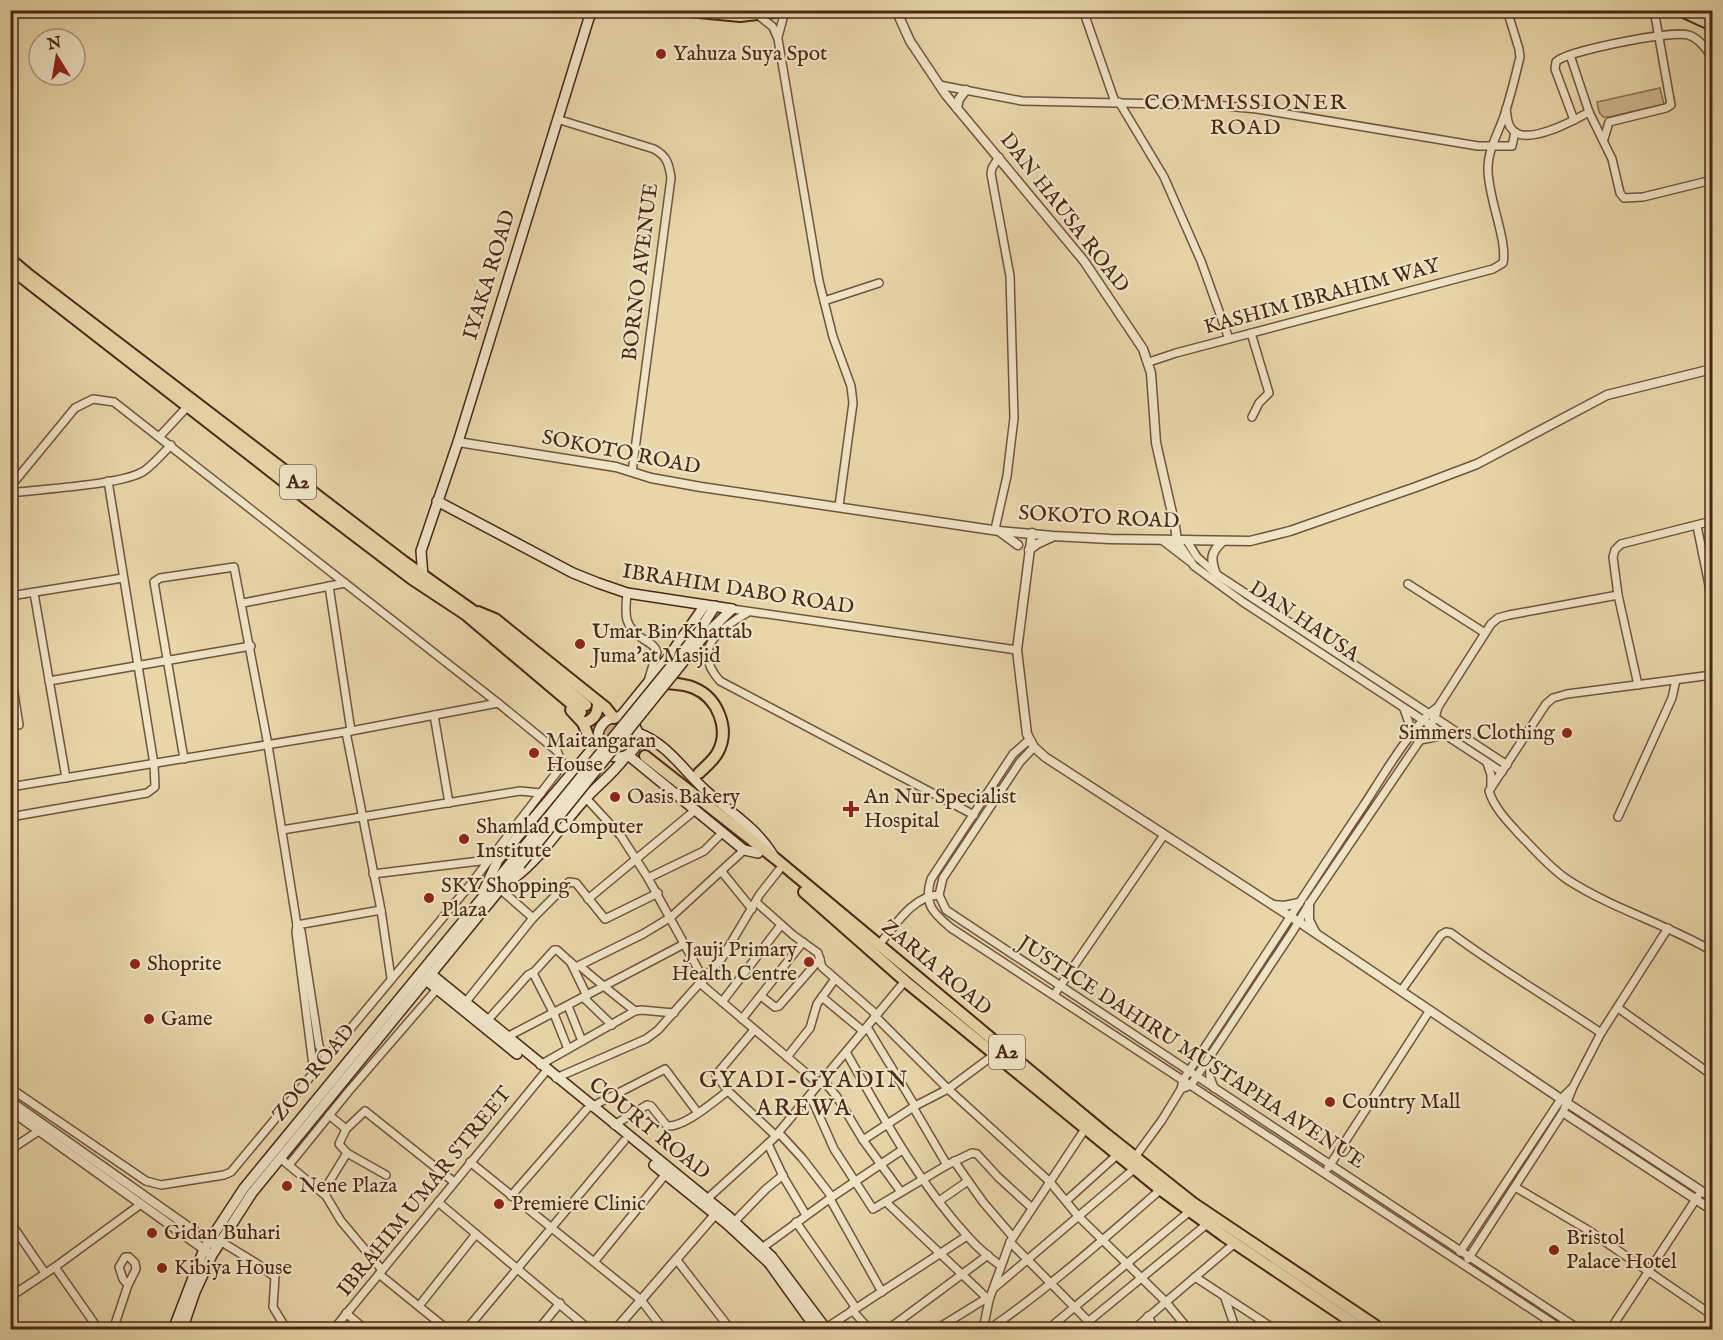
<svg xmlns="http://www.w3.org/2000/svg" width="1723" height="1340" font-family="'IM FELL English',serif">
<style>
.green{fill:#cdb890;stroke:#8b7054;stroke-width:1.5}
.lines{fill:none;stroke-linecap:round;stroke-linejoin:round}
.trunk-tunnel{stroke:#c8b38c;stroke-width:10;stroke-dasharray:10 5;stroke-linecap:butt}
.minor-casing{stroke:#71543c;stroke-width:10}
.tertiary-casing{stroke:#71543c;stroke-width:11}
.secondary-casing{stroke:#492817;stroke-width:12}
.primary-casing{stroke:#492817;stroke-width:14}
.trunk-casing{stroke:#492817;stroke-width:14}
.minor{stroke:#f0e4c7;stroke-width:7}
.tertiary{stroke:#f0e4c7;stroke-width:8}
.secondary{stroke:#f0e4c7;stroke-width:9}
.primary{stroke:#e8d6a9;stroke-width:10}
.trunk{stroke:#e8d6a9;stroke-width:10}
.secondary-bridge-casing{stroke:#492817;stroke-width:12;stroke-linecap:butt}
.secondary-bridge{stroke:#f0e4c7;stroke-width:9}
.poi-dot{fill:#8f2418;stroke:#f0e4c7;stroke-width:2}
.labels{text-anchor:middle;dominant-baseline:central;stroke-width:4.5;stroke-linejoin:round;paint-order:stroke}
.shield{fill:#f0e4c7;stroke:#7b604c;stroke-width:1.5}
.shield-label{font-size:20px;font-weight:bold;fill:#492817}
.poi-label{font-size:21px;fill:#492817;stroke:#f0e4c7;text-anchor:start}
.street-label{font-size:21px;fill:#492817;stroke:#f0e4c7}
.neighbourhood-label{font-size:22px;letter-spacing:1.5px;fill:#492817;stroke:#f0e4c7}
.quarter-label{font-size:24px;letter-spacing:1.5px;fill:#492817;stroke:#f0e4c7}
</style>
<rect width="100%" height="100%" fill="#e8d6a9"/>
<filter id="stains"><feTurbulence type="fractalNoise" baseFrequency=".00333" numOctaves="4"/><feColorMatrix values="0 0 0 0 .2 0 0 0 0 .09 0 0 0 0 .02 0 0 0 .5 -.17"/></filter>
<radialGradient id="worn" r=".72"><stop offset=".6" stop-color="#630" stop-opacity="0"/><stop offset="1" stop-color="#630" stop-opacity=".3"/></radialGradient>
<!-- green -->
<path class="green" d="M1660,88l4,16 -55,13h-6l-4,-5 -2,-10z"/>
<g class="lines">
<!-- trunk-tunnel -->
<g class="trunk-tunnel">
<path d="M586,705l59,51"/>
<path d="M581,712l28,22"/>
</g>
<!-- minor casing -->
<g class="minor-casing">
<g id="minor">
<path d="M1083,10l32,92"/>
<path d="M758,15l15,12 5,12 41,242 14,56 18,49 2,17 -14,103"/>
<path d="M778,37l7,-26"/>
<path d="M1570,55l19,57 23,47 8,34 4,5 19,-1 69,-17"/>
<path d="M939,85l83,16 194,4 41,4 221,37h34l3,-14"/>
<path d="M1119,102l45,75 37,84 28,78"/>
<path d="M1506,109c1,6 1,14 5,19 12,20 62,-7 78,-16"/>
<path d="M557,119l97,30c13,7 15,15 17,29l-39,294"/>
<path d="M1574,120l-19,-51 1,-7c9,-11 117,-32 132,-27 11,3 18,14 24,22"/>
<path d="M1604,139l5,-17 57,-14 5,-3 -17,-95"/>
<path d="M10,268h1"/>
<path d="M824,301l55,-18"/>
<path d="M1251,333l18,60 -10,10 -7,14"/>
<path d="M1149,362l27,-9 317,-84 10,-6c5,-23 -16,-67 -15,-95 0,-17 9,-33 15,-49 7,-20 12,-41 17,-62l-1,-8 -12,-39"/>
<path d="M160,436l27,-29"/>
<path d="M10,487l65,-79 18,-9 21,3 384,301 59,48 4,9 -4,12 -87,113 -239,287 -7,3 -63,10 -15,-4 -136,-93"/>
<path d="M10,493c29,-4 113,-8 134,-22 10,-7 19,-18 27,-26"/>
<path d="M1697,526l15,74"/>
<path d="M995,529l12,-53 7,-58 -4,-142 -19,-102 1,-6 7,-11"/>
<path d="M1177,541l17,25 49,36 259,170"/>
<path d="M1187,541l10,16 19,17 291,191"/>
<path d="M1408,584l77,49"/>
<path d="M329,586l22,145"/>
<path d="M34,593l32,185"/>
<path d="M627,593c-2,22 -4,32 16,46 6,4 12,6 14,13l-8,26"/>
<path d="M10,596l113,-18"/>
<path d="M243,603l102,-20"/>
<path d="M732,609l285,41"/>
<path d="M747,613c-28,16 -56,36 -27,68l254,134"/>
<path d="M10,668l9,57"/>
<path d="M1712,675l-145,19 -14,4 -7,6 -57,87c5,17 20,32 32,45 15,15 29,32 47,44 45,29 98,44 144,71"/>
<path d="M49,681l202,-35"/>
<path d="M1638,685l-20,-90 -5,-38 2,-7 6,-6 91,-23"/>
<path d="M1438,707c-24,15 -57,72 -74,98 -61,91 -120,184 -181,275l-2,9 10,-4 102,-154 16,-27 126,-186 3,-11 53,-83 7,-6 11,-3 109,-20"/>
<path d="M1404,709l5,14 1,13"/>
<path d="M434,715l15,88"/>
<path d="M346,732l35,178 10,68"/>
<path d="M1029,740l-16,14 -82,125c-8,25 2,34 20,49l612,402"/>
<path d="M1420,740l25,-5"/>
<path d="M1034,747l-14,15 -77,116 -4,17 7,15 634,420"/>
<path d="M184,759l-30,-177 6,-4 74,-11 34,178 29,180 -1,7 18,141"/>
<path d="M1487,763l4,12v11"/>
<path d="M10,787l341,-56 147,-28"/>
<path d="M586,798l35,38 27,42 56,102"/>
<path d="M10,817l137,-24 8,-6 -1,-23 -46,-283"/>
<path d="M1618,817l54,-119 4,-18"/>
<path d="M282,830l238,-39 21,2"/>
<path d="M722,872l30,37"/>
<path d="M373,874l115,-14"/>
<path d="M648,878l56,-27 18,-18"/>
<path d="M500,889l33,29"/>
<path d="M588,899l106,-88"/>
<path d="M756,902l37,33 25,18 4,14 55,48"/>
<path d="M297,925l4,6 18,115 8,13"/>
<path d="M297,925l84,-15"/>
<path d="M878,946c17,-20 34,-50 61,-51"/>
<path d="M571,963l16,33"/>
<path d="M580,966c18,16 36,30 55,45"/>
<path d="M533,973l21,41 14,35"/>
<path d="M701,984l118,100"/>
<path d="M1401,991l40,-56 5,-3 5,1c48,36 100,66 150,100"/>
<path d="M1054,995l110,-160"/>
<path d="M761,996l14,11 4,-1 41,-47"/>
<path d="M822,997l41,34"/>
<path d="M584,998l28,27"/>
<path d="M722,1002l59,-77"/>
<path d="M465,1003l68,-85 36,-36 7,1 29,36 53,-26"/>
<path d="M568,1006l14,35"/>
<path d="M1618,1008l94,67"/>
<path d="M875,1016l73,73 102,93 28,34 87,85 24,29"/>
<path d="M742,1019l61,-77"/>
<path d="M487,1021l41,-46 6,-3 20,-22h3l19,17 67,-33 28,-17 73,-67"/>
<path d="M867,1027l48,79"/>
<path d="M754,1030l-38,45 12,16 48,45"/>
<path d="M507,1037l177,-93"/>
<path d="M846,1052c37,65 73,132 124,187 9,10 20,19 31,27"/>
<path d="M787,1057l23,-29 7,-24 18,-25"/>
<path d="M1209,1058l1,19 4,11"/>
<path d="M540,1065l95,-54 6,-1 33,3"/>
<path d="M556,1078l90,-39 12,-9 64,-72 38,-64 19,-24"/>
<path d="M823,1080l14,17 26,43 38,52"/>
<path d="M810,1095l24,54 39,60 74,-44 25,-12 5,1 21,23 34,31"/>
<path d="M591,1107l74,-38 33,44"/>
<path d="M913,1107l34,58"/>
<path d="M329,1115l17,14"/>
<path d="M614,1125l33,-20 4,1 16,20c17,2 47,-25 61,-35"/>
<path d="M779,1133l23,25 30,39"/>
<path d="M863,1140l52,-34 33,-17 47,-35"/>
<path d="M768,1144l16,34 22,37"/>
<path d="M10,1150l30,-20"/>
<path d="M1135,1157l27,-37 19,-31"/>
<path d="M280,1158l46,38 15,25 41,49"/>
<path d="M954,1161l29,41 30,35"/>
<path d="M470,1162l171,138 23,30"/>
<path d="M289,1165l59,-73 89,-103"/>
<path d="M1328,1168l102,-158"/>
<path d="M386,1175l-39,-22 -8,-9 7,-15 19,-18 89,71"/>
<path d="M1515,1187l73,43 124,85"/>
<path d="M323,1192l24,-39"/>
<path d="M511,1196l75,-86"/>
<path d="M707,1199l66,-60 132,-158"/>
<path d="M830,1199l52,93"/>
<path d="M939,1201l29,-20"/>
<path d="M1066,1201l51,-46"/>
<path d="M438,1202l152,128"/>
<path d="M886,1202l103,98"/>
<path d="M10,1222l35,51"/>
<path d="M734,1222l32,-33 17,-14"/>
<path d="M796,1222l60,86"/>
<path d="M220,1241l36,22 19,14 -2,30 14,23"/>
<path d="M1010,1242l87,88"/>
<path d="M762,1248l70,-51 70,-47"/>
<path d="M1460,1252l101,-153 11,-11"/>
<path d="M676,1259l55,71"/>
<path d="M1468,1259l95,-147 10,-25 28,-54 67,-105"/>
<path d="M594,1262l71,-87"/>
<path d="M55,1267l44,63"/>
<path d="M379,1274l69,56"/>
<path d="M1195,1277l81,53"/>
<path d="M994,1288l140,-119"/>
<path d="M10,1297l45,-30 86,-63"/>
<path d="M1225,1298l11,32"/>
<path d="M419,1306l57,-72"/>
<path d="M852,1310l18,20"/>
<path d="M346,1313l20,17"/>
<path d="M1148,1316l7,14"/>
<path d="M1089,1321l118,-97"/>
<path d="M826,1328l141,-92"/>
<path d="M113,1330l15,-45 8,-16 -1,-6 -6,-6h-4l-6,10 4,12 5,6"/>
<path d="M333,1330l214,-260"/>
<path d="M466,1330l158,-189"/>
<path d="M538,1330l22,-27"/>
<path d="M887,1330l101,-75"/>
<path d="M935,1330l52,-32"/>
<path d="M983,1330l6,-30 21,-58 75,-113"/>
<path d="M988,1330c61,-42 117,-92 172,-140"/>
<path d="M1047,1330l143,-119"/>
<path d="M1133,1330l102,-87"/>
<path d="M1610,1330l88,-134"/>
</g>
</g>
<!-- tertiary casing -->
<g class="tertiary-casing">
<g id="tertiary">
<path d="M896,10l14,31 36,54 138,166 59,88 8,24 5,70 19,83 2,15"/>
<path d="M957,108l2,-9 7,-9"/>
<path d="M458,442l158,25 35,11 50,9 298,44 54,5 57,3 140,2 40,-10 126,-44 61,-23 130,-69 105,-26"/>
<path d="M999,531l19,14"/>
<path d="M1032,533l-15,117 10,84 7,13 11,10 254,165 262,177 151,99"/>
<path d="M1164,541l26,20"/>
<path d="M1029,550l8,-6 15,-7"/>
<path d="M1216,574c-6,-15 -5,-22 6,-32"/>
<path d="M1309,904v16l6,12"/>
<path d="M1273,905l11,1 15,-3"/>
<path d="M10,1101l204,144"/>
<path d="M10,1110l202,145"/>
<path d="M1567,1115l145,95"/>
<path d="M615,1330l104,-120"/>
</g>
</g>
<!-- secondary casing -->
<g class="secondary-casing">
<g id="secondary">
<path d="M437,501l136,72 25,10 29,10 105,16"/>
<path d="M423,577l-2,-26 37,-109 131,-424 5,-8"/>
<path d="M698,633l17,-27"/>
<path d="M704,636l28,-27"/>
<circle cx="618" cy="737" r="20"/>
<path d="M620,717l47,-58 38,-54"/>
<path d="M638,733c30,11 45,37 67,57 24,22 51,37 68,65"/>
<path d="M628,755l116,95 14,3"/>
<path d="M514,878c28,-20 49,-56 73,-81 12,-13 28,-25 39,-41"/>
<path d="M483,892l15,-32 100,-118"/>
<path d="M431,974l297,242 44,41 55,73"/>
<path d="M426,980l91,74"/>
<path d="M654,1165l73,59 42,39 48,67"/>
<path d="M173,1330l31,-81 40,-61 270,-329"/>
<path d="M182,1330l13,-38 17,-37 40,-62 268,-328"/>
</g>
</g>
<!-- primary casing -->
<g class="primary-casing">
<g id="primary">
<path d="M678,10l62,6 50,-6"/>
<path d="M1679,10l33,15"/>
<path d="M1699,10l13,6"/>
</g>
</g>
<!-- trunk casing -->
<g class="trunk-casing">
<g id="trunk">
<path d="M10,259l19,16 374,286 69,49 114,95"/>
<path d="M20,276l271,211 121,92 53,35 116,98"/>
<path d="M478,612l17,7 111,89 8,10"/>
<path d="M666,683c9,1 19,1 28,5 24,10 36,41 24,64 -4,8 -12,14 -19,21"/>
<path d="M571,710l12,13 10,25"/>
<path d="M583,723c12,-3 15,-10 15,-21"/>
<path d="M645,756l131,103 330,275 87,69 189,127"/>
<path d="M804,892l101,89 252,206 67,49 140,94"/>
</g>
</g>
<!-- minor -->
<use href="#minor" class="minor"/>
<!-- tertiary -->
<use href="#tertiary" class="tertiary"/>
<!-- secondary -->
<use href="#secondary" class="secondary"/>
<!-- primary -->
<use href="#primary" class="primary"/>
<!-- trunk -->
<use href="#trunk" class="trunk"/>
<!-- secondary-bridge casing -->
<g class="secondary-bridge-casing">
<g id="secondary-bridge">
<path d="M514,859l184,-226"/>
<path d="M520,865l184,-229"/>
</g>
</g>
<!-- secondary-bridge -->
<use href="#secondary-bridge" class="secondary-bridge"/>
</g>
<!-- markers -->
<g class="poi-dot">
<circle cx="661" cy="54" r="6"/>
<circle cx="580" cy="644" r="6"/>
<circle cx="1567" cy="733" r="6"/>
<circle cx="534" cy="753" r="6"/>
<circle cx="615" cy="797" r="6"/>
<path d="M848 800h6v6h6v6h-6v6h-6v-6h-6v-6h6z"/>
<circle cx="464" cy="839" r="6"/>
<circle cx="429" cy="898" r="6"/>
<circle cx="809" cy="962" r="6"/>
<circle cx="135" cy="964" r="6"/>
<circle cx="149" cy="1019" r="6"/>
<circle cx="1330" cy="1102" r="6"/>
<circle cx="287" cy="1186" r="6"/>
<circle cx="499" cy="1204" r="6"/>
<circle cx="152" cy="1233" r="6"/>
<circle cx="1554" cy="1250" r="6"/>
<circle cx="162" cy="1268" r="6"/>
</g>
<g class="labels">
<!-- shield labels -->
<g class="shield">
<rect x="280" y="465" width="36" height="34" rx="4.5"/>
<rect x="989" y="1035" width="36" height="34" rx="4.5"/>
</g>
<g class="shield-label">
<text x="298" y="482">A2</text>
<text x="1007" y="1052">A2</text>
</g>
<!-- poi labels -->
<g class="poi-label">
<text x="673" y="54">Yahuza Suya Spot</text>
<text x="592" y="632">Umar Bin Khattab<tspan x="592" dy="24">Juma'at Masjid</tspan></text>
<text x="1555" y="733" text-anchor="end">Simmers Clothing</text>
<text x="546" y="741">Maitangaran<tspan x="546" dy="24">House</tspan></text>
<text x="627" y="797">Oasis Bakery</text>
<text x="864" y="797">An Nur Specialist<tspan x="864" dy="24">Hospital</tspan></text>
<text x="476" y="827">Shamlad Computer<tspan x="476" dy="24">Institute</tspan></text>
<text x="441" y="886">SKY Shopping<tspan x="441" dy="24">Plaza</tspan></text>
<text x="797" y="950" text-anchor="end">Jauji Primary<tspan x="797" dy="24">Health Centre</tspan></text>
<text x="147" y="964">Shoprite</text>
<text x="161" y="1019">Game</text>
<text x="1342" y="1102">Country Mall</text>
<text x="299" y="1186">Nene Plaza</text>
<text x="511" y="1204">Premiere Clinic</text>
<text x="164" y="1233">Gidan Buhari</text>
<text x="1566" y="1238">Bristol<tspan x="1566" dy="24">Palace Hotel</tspan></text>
<text x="174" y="1268">Kibiya House</text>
</g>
<!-- street labels -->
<g class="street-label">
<text transform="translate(1064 213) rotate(52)">DAN HAUSA ROAD</text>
<text transform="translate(641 272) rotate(-83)">BORNO AVENUE</text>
<text transform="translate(490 275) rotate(-73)">IYAKA ROAD</text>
<text transform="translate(1322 297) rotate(-15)">KASHIM IBRAHIM WAY</text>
<text transform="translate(621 453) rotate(11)">SOKOTO ROAD</text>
<text transform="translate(1099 518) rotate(3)">SOKOTO ROAD</text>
<text transform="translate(738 590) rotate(9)">IBRAHIM DABO ROAD</text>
<text transform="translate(1304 622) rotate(34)">DAN HAUSA</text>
<text transform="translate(936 968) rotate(40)">ZARIA ROAD</text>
<text transform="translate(1191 1053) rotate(33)">JUSTICE DAHIRU MUSTAPHA AVENUE</text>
<text transform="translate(314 1073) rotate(-51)">ZOO ROAD</text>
<text transform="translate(649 1129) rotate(39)">COURT ROAD</text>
<text transform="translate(425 1192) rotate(-51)">IBRAHIM UMAR STREET</text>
</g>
<!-- neighbourhood labels -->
<g class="neighbourhood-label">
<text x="1246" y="103">COMMISSIONER<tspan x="1246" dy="25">ROAD</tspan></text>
</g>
<!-- quarter labels -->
<g class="quarter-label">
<text x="804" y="1080">GYADI-GYADIN<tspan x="804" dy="28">AREWA</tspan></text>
</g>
</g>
<!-- margin -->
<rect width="1723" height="1340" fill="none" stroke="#e8d6a9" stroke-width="36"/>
<rect x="12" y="12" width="1699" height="1316" fill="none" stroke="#492817" stroke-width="3"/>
<rect x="18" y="18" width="1687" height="1304" fill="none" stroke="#492817" stroke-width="1.5"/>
<!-- north arrow -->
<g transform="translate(57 57) rotate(349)"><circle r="28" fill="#f0e4c7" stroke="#ad9981" stroke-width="1.5"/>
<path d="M0-4.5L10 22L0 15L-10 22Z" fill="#8f2418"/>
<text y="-9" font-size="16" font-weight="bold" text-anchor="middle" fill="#492817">N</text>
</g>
<rect width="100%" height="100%" filter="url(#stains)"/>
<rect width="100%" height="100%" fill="url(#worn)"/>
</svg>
